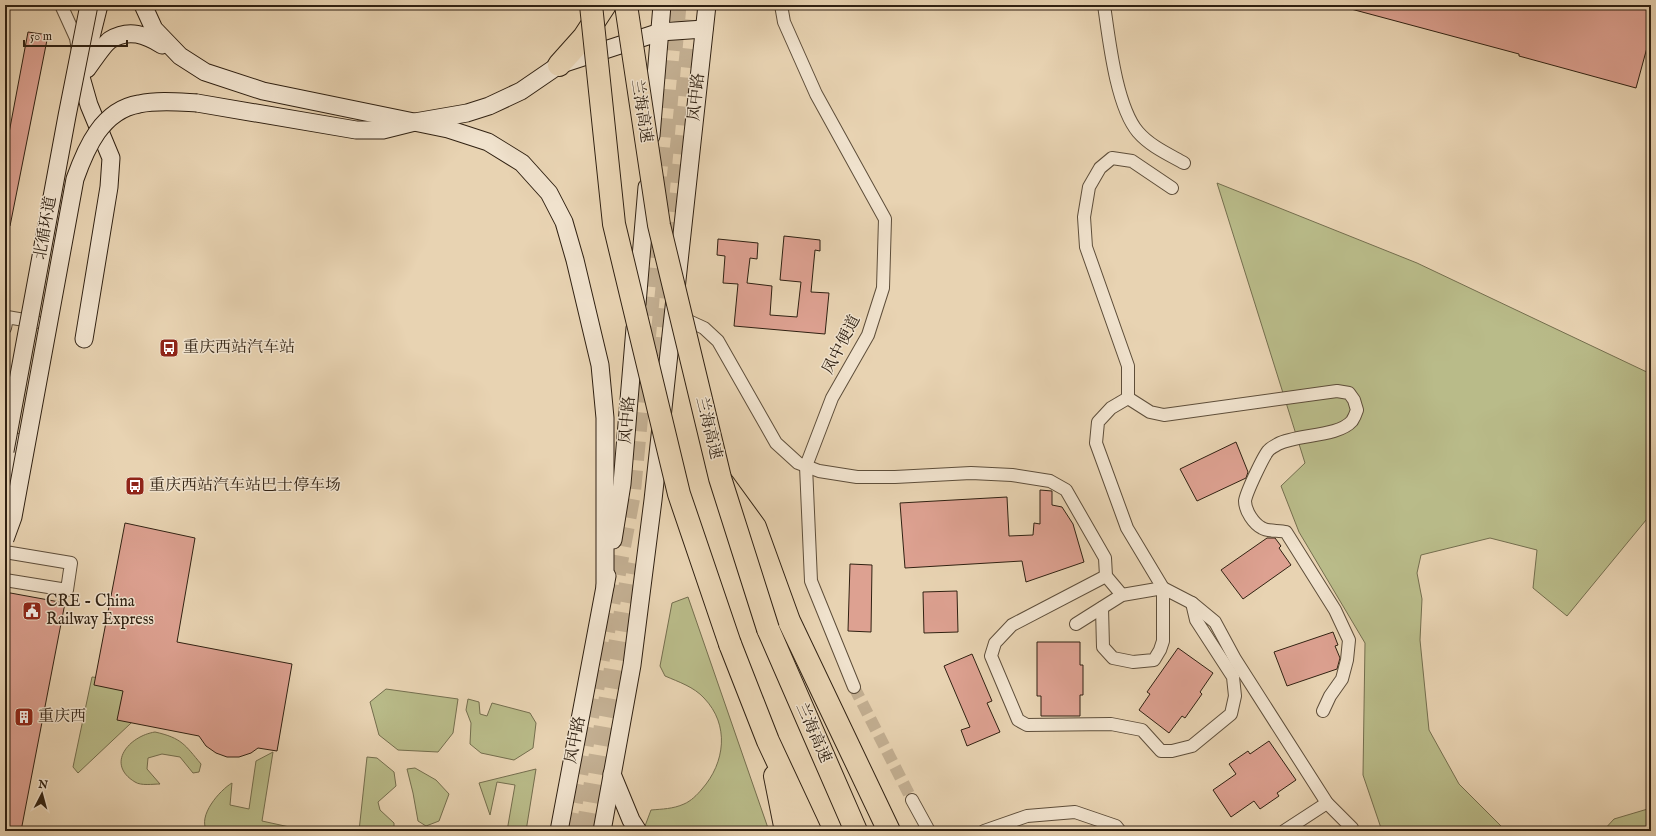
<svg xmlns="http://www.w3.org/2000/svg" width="1656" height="836" font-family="'IM FELL English','Noto Serif SC',serif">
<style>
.green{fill:#b9bb89;stroke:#746e4e}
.building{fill:#dda191;stroke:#302112}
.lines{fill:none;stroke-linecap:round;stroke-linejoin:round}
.street-tunnel{stroke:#c3af92;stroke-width:12;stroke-dasharray:12 6;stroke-linecap:butt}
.primary-tunnel{stroke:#c3af92;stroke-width:19;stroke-dasharray:19 10;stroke-linecap:butt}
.street-casing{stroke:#5e4e3a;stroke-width:14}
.secondary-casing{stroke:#302112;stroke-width:19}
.highway-casing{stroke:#302112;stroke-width:24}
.street{stroke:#f0e2cd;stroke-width:12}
.secondary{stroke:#f0e2cd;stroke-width:17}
.highway{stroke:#e8d3b2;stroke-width:22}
.secondary-bridge-casing{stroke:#302112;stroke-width:19;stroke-linecap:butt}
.highway-bridge-casing{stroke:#302112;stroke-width:24;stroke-linecap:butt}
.secondary-bridge{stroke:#f0e2cd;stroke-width:17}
.highway-bridge{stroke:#e8d3b2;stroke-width:22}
.labels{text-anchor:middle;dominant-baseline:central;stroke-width:3;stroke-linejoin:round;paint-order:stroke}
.street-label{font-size:16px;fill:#302112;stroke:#f0e2cd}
.poi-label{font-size:16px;fill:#302112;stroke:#f0e2cd;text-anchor:start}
</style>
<rect width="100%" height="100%" fill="#e8d3b2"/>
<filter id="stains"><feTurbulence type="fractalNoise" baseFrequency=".005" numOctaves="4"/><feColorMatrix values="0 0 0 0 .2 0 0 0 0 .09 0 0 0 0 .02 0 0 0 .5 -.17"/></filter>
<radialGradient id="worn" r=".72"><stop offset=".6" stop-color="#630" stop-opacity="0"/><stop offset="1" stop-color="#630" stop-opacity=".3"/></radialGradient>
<!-- green -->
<g class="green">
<path d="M1217,183l200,80 234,111v140l-84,102 -34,-28 4,-38 -47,-12 -69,17 -4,18 5,26 -2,41 9,90 30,54 47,47h-124l-19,-56 2,-132 -66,-111 -18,-46 24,-23z"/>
<path d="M688,597l81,234h-118l-6,-5 6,-16c11,-1 22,-1 33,-6 7,-3 13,-9 18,-15 23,-26 28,-64 2,-91 -10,-11 -25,-16 -39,-22l-5,-10 12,-63z"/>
<path d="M92,677l26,3 29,28 -69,65 -5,-6z"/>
<path d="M386,689l72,10 -5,34 -15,19 -40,-2 -19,-15 -9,-33z"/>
<path d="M468,699l11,3 1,12 7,2 5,-13 38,10 6,10 -3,25 -19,12 -33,-7 -11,-9 1,-21 -5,-13z"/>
<path d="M155,732c27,6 30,13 46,32l-2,8 -6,1 -13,-16 -18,-3 -14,4 -1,11 13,15c-7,0 -19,2 -25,-2 -30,-18 -6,-46 20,-50z"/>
<path d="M273,752l-11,69 32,7 -2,3h-85c-10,-15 13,-41 25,-48l-2,22 19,4 7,-48z"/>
<path d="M367,757l10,1 17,14 2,14 -18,16 2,8 14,13v8h-35z"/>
<path d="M415,768l21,12 13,14 -10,27 -13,5 -8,-5 -5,-28 -6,-24z"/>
<path d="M536,769l-10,62h-19l8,-46 -18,-3 -7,33 -11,-32z"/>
<path d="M1651,808v23h-48l11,-12z"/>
</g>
<!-- building -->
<g class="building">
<path d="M1352,5h299v28l-15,55 -117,-32v-2l-168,-45z"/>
<path d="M28,32l20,3 -38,191h-5v-93h4z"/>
<path d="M784,236l36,4v11l-5,-1 -4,42 18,1 -4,41 -91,-8 4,-42 -15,-1 2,-27 -8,-1 1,-16 40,4 -1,16 -7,-1 -3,25 25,3 -2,29 27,2 4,-35 -21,-2z"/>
<path d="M1236,442l12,30 -2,6 -49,23 -17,-32z"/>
<path d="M1040,490l12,1v14l10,2 11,17 11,38 -58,20 -4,-21 -117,7 -5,-65 107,-6 2,39 24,-1 1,-12 6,1z"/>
<path d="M125,523l70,15 -18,104 115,22 -15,87 -19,-3 -7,5 -12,4h-12l-11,-4 -10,-7 -7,-10 -82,-16 6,-29 -29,-6z"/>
<path d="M1267,538h8l6,8 -2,2 12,17 -48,34 -22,-29z"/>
<path d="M850,564l22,1 -1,67 -23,-1z"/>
<path d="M957,591l1,41 -34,1 -1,-41z"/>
<path d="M5,592l60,11 -44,228h-16z"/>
<path d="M1333,632l5,13 -3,1 5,12 -3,11 -50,17 -13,-34z"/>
<path d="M1037,642h43v23h3v30h-3v21h-39v-20h-4z"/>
<path d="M1178,648l35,25 -13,19 2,2 -17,24 -3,-2 -13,17 -30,-23 11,-16 -3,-2z"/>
<path d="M972,654l20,47 -5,2 13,29 -33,14 -6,-16 9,-3 -26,-61z"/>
<path d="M1269,741l27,39 -19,13 2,3 -19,13 -6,-8 -23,16 -18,-27 23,-16 -7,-10 19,-13 2,3z"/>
</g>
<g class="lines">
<!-- street-tunnel -->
<path class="street-tunnel" d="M854,687l58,113"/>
<!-- primary-tunnel -->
<g class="primary-tunnel">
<path d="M660,195l17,-190"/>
<path d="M655,385l39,-380"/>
<path d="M568,831l63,-335 26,-269"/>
<path d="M585,831l47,-268"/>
</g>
<!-- street casing -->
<g class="street-casing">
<g id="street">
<path d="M61,5l15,33 2,12"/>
<path d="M781,5l3,17 32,72 69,125 -2,69 -15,47 -36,63 -26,68 5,115 43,106"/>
<path d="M1104,5c5,34 12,101 34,127 12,14 30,22 46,31"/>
<path d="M680,317l24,11 14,13 58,102 22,20 21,8 38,6h38l76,-4 41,2 38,6 16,9 39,68 1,18 16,19"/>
<path d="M5,328l2,-11 29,5"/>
<path d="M1128,398l22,14 14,3 173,-24 12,2 5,7 3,10c-1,3 -3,8 -5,11 -14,16 -55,13 -74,23 -3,2 -8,4 -10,7 -5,6 -22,42 -23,50 0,10 9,23 17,27 6,4 17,2 24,4l49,78 14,30 -2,20 -5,19 -12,17 -7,15"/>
<path d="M1128,398v-32l-42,-119 -2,-30 5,-30 11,-19 12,-10 20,3 40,27"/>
<path d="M5,495l10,-56"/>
<path d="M5,552l66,11 -4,27 -62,-10"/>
<path d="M1106,576l-94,49 -17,18 -4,13 27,64 9,5 84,-1 31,6 19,21h11l20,-5 39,-32 4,-18 -2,-19 -37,-57 -4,-17"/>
<path d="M1102,608l1,39 10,11 20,4 21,-2 6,-10 3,-9v-53l-36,-60 -31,-85 2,-21 13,-14 17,-10"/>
<path d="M1076,624l46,-29 41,-7 29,15 23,19 20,37 92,144 25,25 1,3"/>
<path d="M912,800l17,31"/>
<path d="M984,831l43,-15 48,-4 41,14 4,5"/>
<path d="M1284,831l43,-28"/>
</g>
</g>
<!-- secondary casing -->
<g class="secondary-casing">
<g id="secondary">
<path d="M143,5l11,24 26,27 25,16 58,19 185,38 40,13 34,21 27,30 15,29 11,38 25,105 5,53v168"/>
<path d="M87,69c6,-8 16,-24 23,-29 19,-12 36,-5 52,5"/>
<path d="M197,103l159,27h27l32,-8 52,-9 22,-7 32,-15 38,-26 101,-33 44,-3"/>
<path d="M651,136l11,-131"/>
<path d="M637,304l10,-117"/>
<path d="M84,339l25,-152 2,-29 -22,-53 -8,-28 18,-72"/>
<path d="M613,540l9,-56 13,-156"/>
<path d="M612,774l19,46 7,11"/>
<path d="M559,831l48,-255"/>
<path d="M602,831l30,-166 21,-165 54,-495"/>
</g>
</g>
<!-- highway casing -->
<g class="highway-casing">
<g id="highway">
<path d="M559,65l25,-28 21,-32"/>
<path d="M723,483l32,44 34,94 100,210"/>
<path d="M768,629l88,202"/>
<path d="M730,644l38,97 42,90"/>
<path d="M775,776l11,55"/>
</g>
</g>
<!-- street -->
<use href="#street" class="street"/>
<!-- secondary -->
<use href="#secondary" class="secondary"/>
<!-- highway -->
<use href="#highway" class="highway"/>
<!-- secondary-bridge casing -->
<g class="secondary-bridge-casing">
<g id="secondary-bridge">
<path d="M5,451l62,-335 22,-111"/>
<path d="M5,539l8,-22 62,-338c11,-31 27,-69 64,-75 19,-4 39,-2 58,-1"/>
</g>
</g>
<!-- highway-bridge casing -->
<g class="highway-bridge-casing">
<g id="highway-bridge">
<path d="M591,5l23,219 65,270 51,150"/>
<path d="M626,5l33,220 61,253 48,151"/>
</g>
</g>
<!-- secondary-bridge -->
<use href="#secondary-bridge" class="secondary-bridge"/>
<!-- highway-bridge -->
<use href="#highway-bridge" class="highway-bridge"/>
</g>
<!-- icons -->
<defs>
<g id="bus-square" transform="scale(1)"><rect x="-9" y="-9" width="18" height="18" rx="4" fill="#8f2418" stroke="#f0e2cd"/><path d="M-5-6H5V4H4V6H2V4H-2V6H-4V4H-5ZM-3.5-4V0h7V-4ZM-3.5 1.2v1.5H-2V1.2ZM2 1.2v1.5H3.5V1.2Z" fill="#fff"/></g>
<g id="civic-square" transform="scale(1)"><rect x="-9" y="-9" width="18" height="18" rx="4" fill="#8f2418" stroke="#f0e2cd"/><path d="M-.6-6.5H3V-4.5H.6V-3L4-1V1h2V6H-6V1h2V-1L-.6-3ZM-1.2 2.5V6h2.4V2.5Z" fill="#fff"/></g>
<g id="building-square" transform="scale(1)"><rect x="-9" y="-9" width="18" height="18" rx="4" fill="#8f2418" stroke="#f0e2cd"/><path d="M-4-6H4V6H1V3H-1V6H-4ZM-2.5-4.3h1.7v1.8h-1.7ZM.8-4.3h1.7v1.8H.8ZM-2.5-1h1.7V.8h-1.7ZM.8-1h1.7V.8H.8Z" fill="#fff"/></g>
</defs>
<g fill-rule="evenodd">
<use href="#bus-square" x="169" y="348"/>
<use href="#bus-square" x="135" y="486"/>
<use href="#civic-square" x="32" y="611"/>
<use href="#building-square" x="24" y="717"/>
</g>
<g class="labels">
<!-- street labels -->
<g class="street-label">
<text transform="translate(697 97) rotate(-84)">凤中路</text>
<text transform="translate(641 111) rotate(81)">兰海高速</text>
<text transform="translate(46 228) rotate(-80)">北循环道</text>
<text transform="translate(842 345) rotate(-63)">凤中便道</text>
<text transform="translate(628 420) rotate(-85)">凤中路</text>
<text transform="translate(708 428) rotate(76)">兰海高速</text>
<text transform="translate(813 733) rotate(66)">兰海高速</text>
<text transform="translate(576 740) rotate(-79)">凤中路</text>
</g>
<!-- poi labels -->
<g class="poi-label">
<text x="183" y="348">重庆西站汽车站</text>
<text x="149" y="486">重庆西站汽车站巴士停车场</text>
<text x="46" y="602">CRE - China<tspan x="46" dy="18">Railway Express</tspan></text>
<text x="38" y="717">重庆西</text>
</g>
</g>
<!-- margin -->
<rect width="1656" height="836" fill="none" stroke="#e8d3b2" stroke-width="20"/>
<rect x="6" y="6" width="1644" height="824" fill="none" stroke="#302112" stroke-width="2"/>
<rect x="10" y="10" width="1636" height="816" fill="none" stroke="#302112"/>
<!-- north arrow -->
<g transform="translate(42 794) rotate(6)" stroke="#f0e2cd" stroke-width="3" paint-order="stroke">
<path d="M0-3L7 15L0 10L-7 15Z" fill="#302112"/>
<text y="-6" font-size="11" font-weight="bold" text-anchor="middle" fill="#302112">N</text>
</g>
<!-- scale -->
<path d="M24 40v6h103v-6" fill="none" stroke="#302112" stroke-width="2"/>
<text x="30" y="40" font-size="12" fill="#302112" stroke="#f0e2cd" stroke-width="3" paint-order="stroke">50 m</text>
<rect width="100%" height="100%" filter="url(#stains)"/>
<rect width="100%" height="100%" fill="url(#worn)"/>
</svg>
